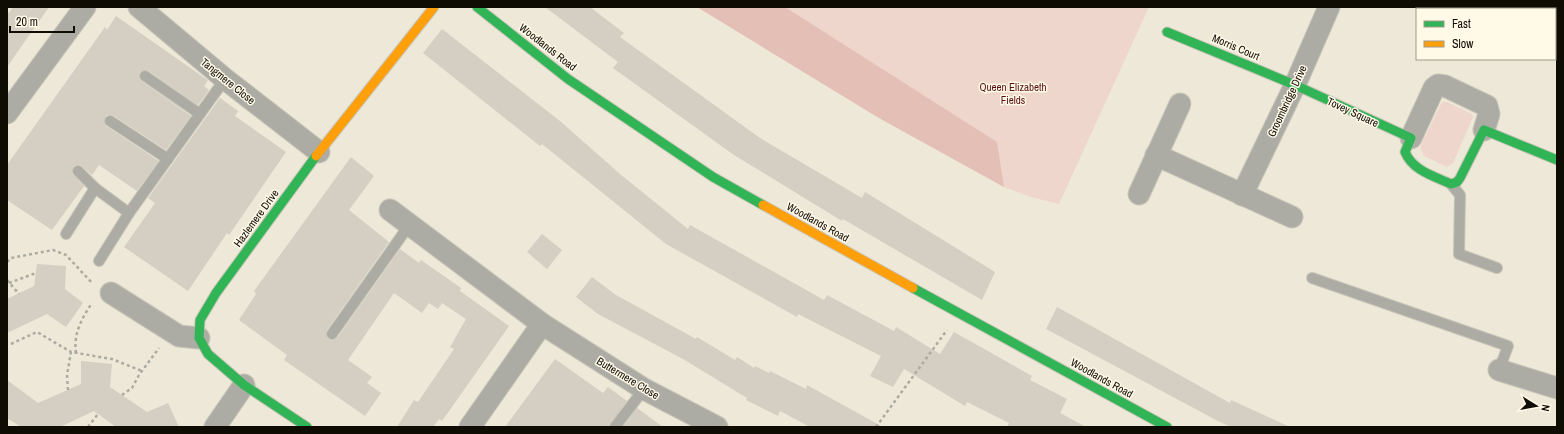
<svg xmlns="http://www.w3.org/2000/svg" width="1564" height="434" font-family="'Archivo Narrow',sans-serif">
<style>
.green{fill:#efd6cc}
.forest{fill:#e4bfb5}
.building{fill:#d5cec2}
.lines{fill:none;stroke-linecap:round;stroke-linejoin:round}
.lane-casing{stroke:#c8c4b7;stroke-width:12}
.street-casing{stroke:#c8c4b7;stroke-width:23}
.fast-casing{stroke:#c8c4b7;stroke-width:11}
.slow-casing{stroke:#c8c4b7;stroke-width:11}
.path{stroke:#acaba2;stroke-width:2.5;stroke-dasharray:3 3;stroke-linecap:butt}
.lane{stroke:#acaca5;stroke-width:10}
.street{stroke:#acaca5;stroke-width:21}
.fast{stroke:#30b455;stroke-width:9}
.slow{stroke:#ff9f0a;stroke-width:9}
.labels{text-anchor:middle;dominant-baseline:central;stroke-width:3;stroke-linejoin:round;paint-order:stroke}
.street-label{font-size:11px;fill:#0f0c04;stroke:#fff9e8}
.park-label{font-size:11px;fill:#590f13;stroke:#fff9e8}
</style>
<rect width="100%" height="100%" fill="#ede8d7"/>
<!-- green -->
<g class="green">
<path d="M697,7h452l-90,197 -28,-7 -27,-10 -125,-69z"/>
<path d="M1442,102h5l25,12 1,3 -20,46 -6,4 -23,-11 -4,-9z"/>
</g>
<!-- forest -->
<path class="forest" d="M697,7h88l212,135 7,45 -125,-69z"/>
<!-- building -->
<g class="building">
<path d="M13,7h36l-42,60v-52z"/>
<path d="M545,7h45l34,26 -4,4 140,101 102,60 3,-6 130,80 -13,28 -139,-81 -1,2 -108,-66 -121,-87 5,-6z"/>
<path d="M116,16l90,63 2,1 -4,6 5,4 -11,15 -49,-34 -4,-1 -5,2 -1,4 2,5 50,35 -25,34 -52,-34 -7,-1 -3,5 2,6 53,35 -22,30 -38,-26 -7,10 -12,-10 -6,1 -2,7 12,13 -32,44 -45,-30v-35l98,-138 2,3z"/>
<path d="M442,29l118,92 60,53 68,55 2,-4 134,75 3,-5 67,36 2,-4 44,27 14,-22 78,44 -2,4 37,19 -7,14 26,14h-79l2,-4 -42,-21 -2,4 -61,-37 -11,18 -23,-11 11,-20 -83,-42 -1,3 -131,-73 -124,-100 -2,2 -117,-93z"/>
<path d="M220,98l18,13 -3,5 51,36 -57,83 -2,-2 -39,58 -64,-44 31,-44 -7,-5z"/>
<path d="M351,157l23,19 -25,34 40,32 -62,88 -1,4 2,5 4,1 5,-2 63,-89 19,14 2,-3 40,28 -1,3 49,35 -67,95 -3,-2 -6,8h-36l17,-27 4,2 36,-53 -4,-2 16,-28 -24,-16 -4,6 -9,-6 -7,10 -28,-20 -46,67 24,17 -5,6 14,10 -16,23 -81,-56 3,-5 -48,-35 17,-26 -2,-3z"/>
<path d="M542,234l20,16 -15,19 -20,-17z"/>
<path d="M37,264l29,2 -1,23 18,14 -17,24 -19,-13 -40,19v-34l27,-13z"/>
<path d="M592,277l24,18 80,44 1,-2 38,23 2,-3 17,11 1,-2 14,7 1,-2 36,18 1,-4 76,42h-73l-30,-16 -2,5 -32,-16 1,-2 -64,-39 -85,-45 -22,-17z"/>
<path d="M1057,307l173,96 1,-3 59,27h-59l-15,-7 -170,-91z"/>
<path d="M555,359l48,34 5,-6 19,14 -18,26h-104z"/>
<path d="M81,361l31,3 -2,23 37,25 21,-9 11,24h-63l-22,-16 -34,16h-39l-14,-9v-38l31,23 43,-19z"/>
<path d="M637,408l26,19h-40z"/>
</g>
<g class="lines">
<!-- lane casing -->
<g class="lane-casing">
<g id="lane">
<path d="M145,76l55,38"/>
<path d="M110,121l58,38"/>
<path d="M78,171l17,17"/>
<path d="M1451,184l9,11 -1,59 38,14"/>
<path d="M66,234l29,-46 34,25"/>
<path d="M99,261l30,-48 96,-134"/>
<path d="M1312,278l196,68 -9,24"/>
<path d="M332,334l78,-110"/>
<path d="M615,427l29,-38"/>
</g>
</g>
<!-- street casing -->
<g class="street-casing">
<g id="street">
<path d="M139,7l86,72 94,73"/>
<path d="M7,113l78,-106"/>
<path d="M1411,138l23,-50 4,-3 7,1 42,20 2,8 -5,16"/>
<path d="M1156,155l136,62"/>
<path d="M1139,194l41,-90"/>
<path d="M1242,195l53,-110 34,-78"/>
<path d="M390,210l152,114 102,65 73,38"/>
<path d="M111,293l68,43 20,2"/>
<path d="M1499,370l58,18"/>
<path d="M215,427l29,-42"/>
<path d="M470,427l72,-103"/>
</g>
</g>
<!-- fast casing -->
<g class="fast-casing">
<g id="fast">
<path d="M477,7l91,72 145,98 50,28"/>
<path d="M1167,32l128,53 116,53 -6,14c8,19 29,24 46,32l6,-2 3,-4 24,-48 73,30"/>
<path d="M913,288l254,139"/>
<path d="M307,427l-63,-42 -36,-31 -9,-16 1,-18 16,-27 100,-137"/>
</g>
</g>
<!-- slow casing -->
<g class="slow-casing">
<g id="slow">
<path d="M316,156l118,-149"/>
<path d="M763,205l150,83"/>
</g>
</g>
<!-- path -->
<g class="path">
<path d="M7,262l4,-4 42,-8 13,5 27,29"/>
<path d="M7,280l12,14"/>
<path d="M9,283l27,-10"/>
<path d="M11,344l26,-12 34,20"/>
<path d="M76,353c-3,-19 6,-35 16,-50"/>
<path d="M68,390l-1,-15 4,-23 41,7 30,12"/>
<path d="M122,395l10,-7 7,-13 20,-27"/>
<path d="M88,427l10,-13"/>
<path d="M876,427l71,-97"/>
</g>
<!-- lane -->
<use href="#lane" class="lane"/>
<!-- street -->
<use href="#street" class="street"/>
<!-- fast -->
<use href="#fast" class="fast"/>
<!-- slow -->
<use href="#slow" class="slow"/>
</g>
<g class="labels">
<!-- street labels -->
<g class="street-label">
<text transform="translate(548 47) rotate(38)">Woodlands Road</text>
<text transform="translate(1236 47) rotate(23)">Morris Court</text>
<text transform="translate(228 81) rotate(39)">Tangmere Close</text>
<text transform="translate(1287 101) rotate(-65)">Groombridge Drive</text>
<text transform="translate(1353 112) rotate(25)">Tovey Square</text>
<text transform="translate(256 218) rotate(-54)">Hazlemere Drive</text>
<text transform="translate(818 222) rotate(29)">Woodlands Road</text>
<text transform="translate(628 378) rotate(31)">Buttermere Close</text>
<text transform="translate(1102 378) rotate(29)">Woodlands Road</text>
</g>
<!-- park labels -->
<g class="park-label">
<text x="1013" y="87">Queen Elizabeth<tspan x="1013" dy="13">Fields</tspan></text>
</g>
</g>
<!-- border -->
<rect width="1564" height="434" fill="none" stroke="#0f0c04" stroke-width="16"/>
<!-- legend -->
<rect x="1416" y="8" width="140" height="52" fill="#fff9e8" stroke="#9f9a8d"/>
<rect x="1424" y="21" width="20" height="6" fill="#30b455" stroke="#9f9a8d"/>
<text x="1452" y="28" font-size="12" fill="#0f0c04">Fast</text>
<rect x="1424" y="41" width="20" height="6" fill="#ff9f0a" stroke="#9f9a8d"/>
<text x="1452" y="48" font-size="12" fill="#0f0c04">Slow</text>
<!-- north arrow -->
<g transform="translate(1536 406) rotate(101)" stroke="#fff9e8" stroke-width="3" paint-order="stroke">
<path d="M0-3L7 15L0 10L-7 15Z" fill="#0f0c04"/>
<text y="-6" font-size="11" font-weight="bold" text-anchor="middle" fill="#0f0c04">N</text>
</g>
<!-- scale -->
<path d="M10 26v6h64v-6" fill="none" stroke="#0f0c04" stroke-width="2"/>
<text x="16" y="26" font-size="12" fill="#0f0c04" stroke="#fff9e8" stroke-width="3" paint-order="stroke">20 m</text>
</svg>
